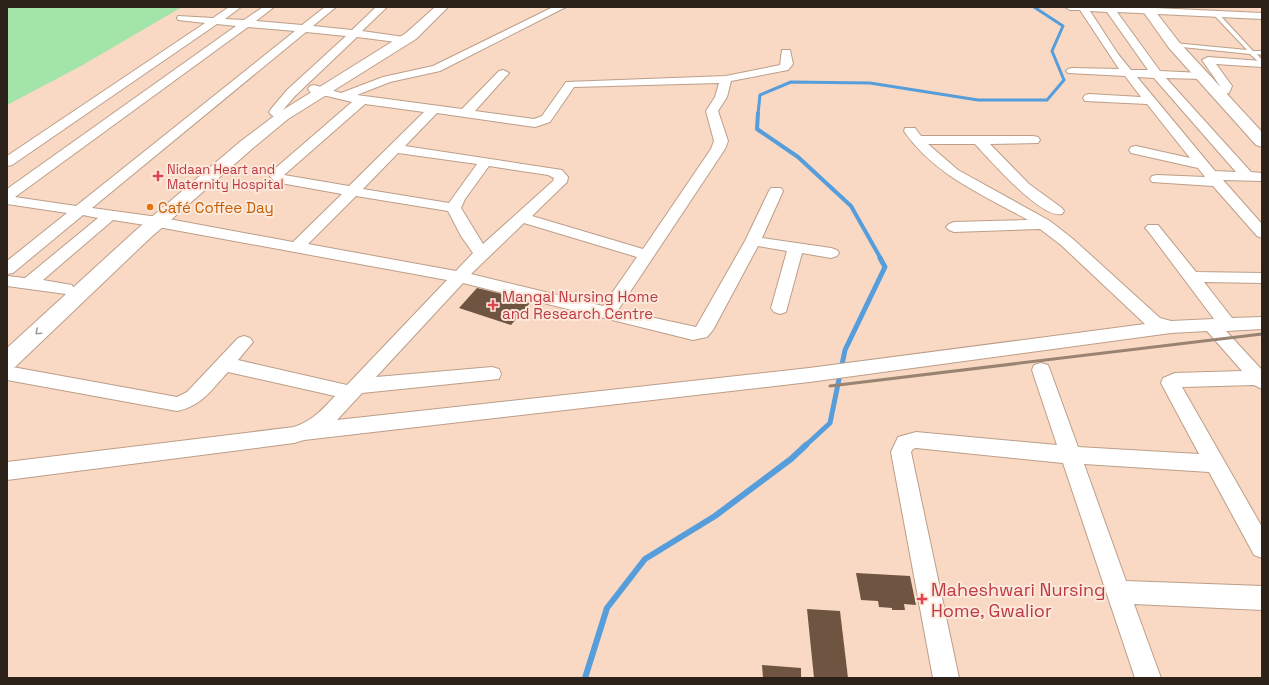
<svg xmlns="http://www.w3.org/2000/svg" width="1269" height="685" font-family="'Space Grotesk',sans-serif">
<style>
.green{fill:#a3e5a9}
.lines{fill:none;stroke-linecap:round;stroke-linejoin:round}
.stream-far3{stroke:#569ddb;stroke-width:3}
.stream-far2{stroke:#569ddb;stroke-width:4}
.stream-far1{stroke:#569ddb;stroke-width:5}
.stream{stroke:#569ddb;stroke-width:6}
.building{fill:#6e5441}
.service-casing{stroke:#bc9e89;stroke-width:2}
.minor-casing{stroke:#bc9e89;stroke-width:2}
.tertiary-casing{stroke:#bc9e89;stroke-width:2}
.secondary-casing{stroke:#bc9e89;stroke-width:2}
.service{fill:#fff;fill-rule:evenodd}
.minor{fill:#fff;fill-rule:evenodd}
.tertiary{fill:#fff;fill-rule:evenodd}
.secondary{fill:#fff;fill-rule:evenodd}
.rail{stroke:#998373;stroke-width:3}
.oneway{stroke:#a09c98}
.health-dot{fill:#e0444e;stroke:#fde9dc;stroke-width:1.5}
.food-dot{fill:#e8710a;stroke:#fde9dc;stroke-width:1.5}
.labels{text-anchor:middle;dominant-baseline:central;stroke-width:4;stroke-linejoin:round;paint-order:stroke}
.far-health-label{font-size:13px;fill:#be3a42;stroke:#fde9dc;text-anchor:start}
.food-label{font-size:15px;fill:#c56008;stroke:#fde9dc;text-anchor:start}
.health-label{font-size:15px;fill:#be3a42;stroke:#fde9dc;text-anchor:start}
.near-health-label{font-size:18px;fill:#be3a42;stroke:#fde9dc;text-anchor:start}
</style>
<rect width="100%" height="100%" fill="#f9d9c3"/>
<!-- green -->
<path class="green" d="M7,7h175l-101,59 -74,39z"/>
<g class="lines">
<!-- stream-far3 -->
<path class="stream-far3" d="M758,114l2,-19 31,-13 79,1 108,17h69l17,-20 -12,-29 11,-25 -29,-19"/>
<!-- stream-far2 -->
<path class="stream-far2" d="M758,113l-1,16 41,28 53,49 30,53"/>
<!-- stream-far1 -->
<path class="stream-far1" d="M805,446l25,-23 15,-73 40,-83 -5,-9"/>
<!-- stream -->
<path class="stream" d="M585,678l22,-70 38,-49 70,-43 76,-57 15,-14"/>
</g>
<!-- building -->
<g class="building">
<path d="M477,288l25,6 28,9 -19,22 -52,-17z"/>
<path d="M856,573l54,3 6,29 -12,-1 1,6h-13v-2l-13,-1 -1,-6 -17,-1z"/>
<path d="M807,609l33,2 8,67h-34z"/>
<path d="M762,665l39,3v10h-38z"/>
</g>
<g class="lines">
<!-- service casing -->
<g class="service-casing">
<path id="service" d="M1214,13h4l35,38h9v4l-5,-1 5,6v5l-12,-11 -78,-8 -1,-1 3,-2 73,7 -33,-35z"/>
</g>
<!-- minor casing -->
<g class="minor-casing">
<g id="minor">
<path d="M229,7h12l-16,12 19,1 19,-13h11l-18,14 46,4 23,-18h11l-23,19 39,4 24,-23h11l-25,24 42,6 5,3 -5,3 -47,-6 -62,59 -13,15 7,5 -2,3c-6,1 -14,-1 -18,-7l2,-3 16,-19 59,-54 -40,-4 -214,176 66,9 135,25 49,-48 -67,-12 -5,-6 1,-4 81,-70 -42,-10 -2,-3 2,-3 4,-1 27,8 42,-16 50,-11 120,-59h13l-126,64 -50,11 -33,13 105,14 37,-38 4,-1 6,3 -34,38 59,8 8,-3 24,-34 160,-6 54,-11 2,-15h8l3,14 -5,6 -57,11 -4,16 -9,14 10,30 -3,8 -107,161 78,17 49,-86 24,-50 2,-3h10l2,3 -21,47 69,10 6,2 2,3 -2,3 -6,2 -29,-5 -16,59 -6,2 -6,-2 -3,-4 16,-57 -29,-5 -45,84 -6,7 -14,3 -230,-57 -87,94 116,-10 7,2 2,5 -2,5 -137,14 -25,27 472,-52 336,-44 -84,-79 -21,-16 -86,3 -5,-2 -3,-3 3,-3 5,-2 74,-2c-45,-25 -95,-46 -124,-89l1,-3h10l6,8h112l5,1 2,3 -2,3 -48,1 39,40 33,24 2,3 -2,3c-21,5 -72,-54 -87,-70h-47l30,26 92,51 23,18 87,79 11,3 43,-2 -66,-88 -3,-3 3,-3h10l38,47 66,1v10l-58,-1 28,36 30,-1v12l-36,2 36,39v19l-8,-4 -72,2 80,140v31l-8,-3 -45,-83 -125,-8 42,117 136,5v24l-128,-6 27,74h-26l-72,-215 -147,-15 -3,1 -2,3 48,226h-26l-42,-226 7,-15 18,-5 141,13 -25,-75 2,-5 7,-2 7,2 2,5 28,77 121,7 -38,-71 2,-5 12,-5 67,-2 -35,-40 -36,2 -362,49 -505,58 -10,3 -287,37v-18l287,-35c18,-6 28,-17 41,-31l-107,-24c-17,18 -26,34 -51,39l-170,-31v-14l170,31 10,-5 51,-54 6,-2 6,2 3,4 -15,18 109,25 100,-105 -289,-53 -45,-7 -70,60 29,5 2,4 -2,4 -6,1 -59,-8v-10l18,2 73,-60 -15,-3 -70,58 -6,1v-13l60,-48 -60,-9v-15l229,-163 -19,-2 -205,141 -5,1v-10l198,-133 -27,-3 -1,-2 1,-2 35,2zM248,27l47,4 -219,175 -61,-9zM719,83l-4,14 -9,14 8,30 -3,8 -68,100 -111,-33 35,-34 1,-5 -6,-7 -157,-24 32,-33 98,14 15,-5 24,-35zM365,104l59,8 -75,74 -65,-11zM398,153l79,11 -28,39 -86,-14zM489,166l59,9 6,3 -1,3 -70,63 -22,-36 4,-9zM356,196l92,15 13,25 12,17 -17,18 -148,-27zM524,223l113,34 -34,49 -132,-32z"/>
<path d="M1065,7h69l128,6v6l-145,-7 43,59 42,2 6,3 -6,3 -36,-1 85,94 11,1v8l-39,-1 39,44v14l-5,-2 -44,-50 -61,-4 -2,-3 2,-3 5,-1 48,2 -7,-9 -67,-15 -2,-3 2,-3 5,-1 54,12 -43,-54 -62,-3 -2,-3 2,-3 4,-1 52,3 -16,-21 -57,-3 -2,-2 2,-2 4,-1 47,1 -39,-59h-10zM1090,11l17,1 41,58h-17l-13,-16zM1137,77l17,1 82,94 -21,-1z"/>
<path d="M1208,57l54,4v6l-46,-3 16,22 -3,7 -12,3 -6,-4 9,-6 -18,-26z"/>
</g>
</g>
<!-- tertiary casing -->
<g class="tertiary-casing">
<path id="tertiary" d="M1140,7h12l27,35 83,90v15l-6,-2 -87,-97z"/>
</g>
<!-- secondary casing -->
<g class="secondary-casing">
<path id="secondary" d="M435,7h13l-32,32 -128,80 -35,29 -104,91 -134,128 -8,2v-21l128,-117 106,-90 37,-28 128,-80z"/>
</g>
<!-- service -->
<use href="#service" class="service"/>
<!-- minor -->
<use href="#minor" class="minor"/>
<!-- tertiary -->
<use href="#tertiary" class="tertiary"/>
<!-- secondary -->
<use href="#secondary" class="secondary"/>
<!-- rail -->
<path class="rail" d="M830,386l432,-52"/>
</g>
<!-- one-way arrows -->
<defs><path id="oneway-chevron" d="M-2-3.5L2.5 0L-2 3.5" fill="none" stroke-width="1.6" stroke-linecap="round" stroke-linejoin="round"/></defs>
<use class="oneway" href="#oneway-chevron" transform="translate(38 332) rotate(137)"/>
<!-- markers -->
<g class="health-dot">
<path d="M156 170h4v4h4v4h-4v4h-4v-4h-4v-4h4z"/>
<path d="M491 299h4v4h4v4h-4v4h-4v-4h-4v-4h4z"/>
<path d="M920 593h4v4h4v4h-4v4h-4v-4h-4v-4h4z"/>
</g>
<circle class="food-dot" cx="150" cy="207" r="4"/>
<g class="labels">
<!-- far-health labels -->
<g class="far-health-label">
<text x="167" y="169">Nidaan Heart and<tspan x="167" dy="15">Maternity Hospital</tspan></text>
</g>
<!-- food labels -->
<g class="food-label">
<text x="158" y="207">Café Coffee Day</text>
</g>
<!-- health labels -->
<g class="health-label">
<text x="502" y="296">Mangal Nursing Home<tspan x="502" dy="17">and Research Centre</tspan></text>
</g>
<!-- near-health labels -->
<g class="near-health-label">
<text x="931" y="589">Maheshwari Nursing<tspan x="931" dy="21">Home, Gwalior</tspan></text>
</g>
</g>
<!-- border -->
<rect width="1269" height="685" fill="none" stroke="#2d221a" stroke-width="16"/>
</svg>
